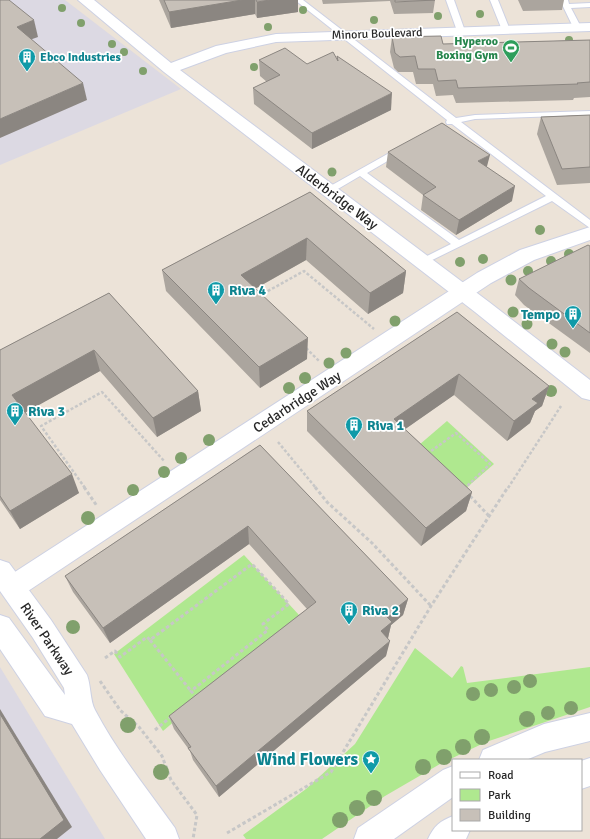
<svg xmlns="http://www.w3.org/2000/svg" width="590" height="839" font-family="Signika,sans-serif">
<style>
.industrial{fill:#dcd9e3}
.green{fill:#afe88f}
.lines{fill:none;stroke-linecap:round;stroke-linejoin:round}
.service-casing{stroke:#cdd1e3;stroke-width:2}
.minor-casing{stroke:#cdd1e3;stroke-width:2}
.tertiary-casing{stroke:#cdd1e3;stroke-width:2}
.secondary-casing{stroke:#cdd1e3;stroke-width:2}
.path-far1{stroke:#c7c7c7;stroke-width:2.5;stroke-dasharray:3 2;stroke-linecap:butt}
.path{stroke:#c7c7c7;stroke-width:3;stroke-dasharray:3.5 2.5;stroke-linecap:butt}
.service{fill:#fff;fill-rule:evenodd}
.minor{fill:#fff;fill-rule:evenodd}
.tertiary{fill:#fff;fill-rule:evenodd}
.secondary{fill:#fff;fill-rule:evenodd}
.tree{fill:#80a06c}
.wall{fill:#aba59e}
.shaded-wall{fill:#8b8681}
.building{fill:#c7c0b8;stroke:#8b8681}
.labels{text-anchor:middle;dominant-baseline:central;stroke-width:3.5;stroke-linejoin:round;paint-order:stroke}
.far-street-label{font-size:12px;fill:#282828;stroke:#fff}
.far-leisure-label{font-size:12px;font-weight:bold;fill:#27864d;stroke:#fff;text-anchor:end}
.far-culture-label{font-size:12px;font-weight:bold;fill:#0d838f;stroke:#fff;text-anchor:start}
.street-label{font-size:14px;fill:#282828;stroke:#fff}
.culture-label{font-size:14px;font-weight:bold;fill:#0d838f;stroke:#fff;text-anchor:start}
.near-culture-label{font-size:17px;font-weight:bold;fill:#0d838f;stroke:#fff;text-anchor:end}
</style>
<rect width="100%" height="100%" fill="#ece3d8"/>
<!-- industrial -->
<g class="industrial">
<path d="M0,0h65l116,89 -181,76z"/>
<path d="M0,667l105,172h-105z"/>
</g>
<!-- green -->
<g class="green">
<path d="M447,421l47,43 -29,25 -46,-44z"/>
<path d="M244,555l55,60 -136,116 -49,-77z"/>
<path d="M415,648l37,30 9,-12 2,1 4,16 123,-16v40l-104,35 -46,22 -55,32 -63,43h-76l-3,-4 63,-46 49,-45z"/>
</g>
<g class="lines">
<!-- service casing -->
<g class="service-casing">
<g id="service">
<path d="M295,0h8l153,118 19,-3 115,-4v4l-115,4 -14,3 129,98v8l-38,-27 -130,64 -3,-1 -2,-2 2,-2 32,-16 -91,-68 -29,17h-6l-1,-2 1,-2 75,-42 3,1 1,2 -1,2 -36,21 92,67 87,-44 -94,-72h-5l-1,-2 1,-2z"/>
<path d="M446,0h8l11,31 -1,2h-6l-1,-2z"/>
<path d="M490,0h8l12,30 -1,2h-6l-1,-2z"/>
<path d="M560,0h8l1,4 21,-1v4l-19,1 10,19 -1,2h-6l-1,-2z"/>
</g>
</g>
<!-- minor casing -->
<g class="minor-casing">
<path id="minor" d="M590,227v13l-56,20 -43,23 -469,312 -9,4 -9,-4 -4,-8 4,-8 473,-306 43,-23z"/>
</g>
<!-- tertiary casing -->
<g class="tertiary-casing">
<g id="tertiary">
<path d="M78,0h16l77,63 45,-17 60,-12 314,-11v8l-314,11 -50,11 -46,17 309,232 101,78v20l-8,-2 -107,-86 -311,-240z"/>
<path d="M0,560l9,3 42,57 36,55c4,11 3,26 8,35 22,42 53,80 80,118l4,11h-33l-46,-69 -28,-46 -27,-8 -45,-67v-34l9,3 56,77 -1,-7 -31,-50 -33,-47z"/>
</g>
</g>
<!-- secondary casing -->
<g class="secondary-casing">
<g id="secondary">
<path d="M590,713v28l-45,11 -19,8h-47l4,-10 61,-26z"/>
<path d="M590,758v28l-9,3v-28z"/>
<path d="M453,766v31l-59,42h-40l4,-11 85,-58z"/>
<path d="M453,816v14h17l-4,9h-38c6,-13 12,-18 25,-23z"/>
</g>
</g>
<!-- path-far1 -->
<g class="path-far1">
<path d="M259,296l45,-25 70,58"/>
<path d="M306,348l14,14"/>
<path d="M278,442l38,46"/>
<path d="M427,454l29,-21 34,31 -25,24"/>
<path d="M85,488l-44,-62 61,-34 63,70"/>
<path d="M508,488l53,-82"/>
</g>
<!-- path -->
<g class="path">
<path d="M84,487l13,19"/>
<path d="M315,487l12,15 45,41 59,63"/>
<path d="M470,496l19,20"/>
<path d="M150,640l41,51"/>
<path d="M105,658l10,-7 5,6 27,-20 3,3 102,-76 37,40 -26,20 5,6 -77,61 5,6"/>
<path d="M100,681l20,29 19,17 23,29 9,24 26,35 -4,24"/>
<path d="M155,730l17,-14"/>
<path d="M227,833l104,-61 100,-166 77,-119"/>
</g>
<!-- service -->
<use href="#service" class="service"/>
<!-- minor -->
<use href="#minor" class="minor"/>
<!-- tertiary -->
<use href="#tertiary" class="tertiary"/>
<!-- secondary -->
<use href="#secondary" class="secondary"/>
</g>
<!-- trees -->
<g class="tree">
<circle cx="62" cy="8" r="4"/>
<circle cx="303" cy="10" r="4"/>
<circle cx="480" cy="14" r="4"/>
<circle cx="438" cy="16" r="4"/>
<circle cx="374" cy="20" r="4"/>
<circle cx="81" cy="23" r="4"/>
<circle cx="268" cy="27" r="4"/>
<circle cx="569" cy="40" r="4"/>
<circle cx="112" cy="44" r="4"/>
<circle cx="124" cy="52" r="4"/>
<circle cx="254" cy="67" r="4"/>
<circle cx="143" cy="71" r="4"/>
<circle cx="332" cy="172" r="4.5"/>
<circle cx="540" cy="230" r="5"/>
<circle cx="569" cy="254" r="5"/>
<circle cx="483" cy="259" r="5"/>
<circle cx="551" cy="261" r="5"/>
<circle cx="460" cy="262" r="5"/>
<circle cx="528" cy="271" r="5"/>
<circle cx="511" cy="280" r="5.5"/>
<circle cx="513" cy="312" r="5.5"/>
<circle cx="395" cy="321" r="5.5"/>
<circle cx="527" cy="324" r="5.5"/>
<circle cx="552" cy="344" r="5.5"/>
<circle cx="565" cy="352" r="5.5"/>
<circle cx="346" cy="353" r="5.5"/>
<circle cx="329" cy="363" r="5.5"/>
<circle cx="305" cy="378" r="6"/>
<circle cx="289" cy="388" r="6"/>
<circle cx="551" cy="391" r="6"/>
<circle cx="209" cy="440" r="6"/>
<circle cx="181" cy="458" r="6"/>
<circle cx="164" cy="472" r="6"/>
<circle cx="133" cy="490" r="6"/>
<circle cx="88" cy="518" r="7"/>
<circle cx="73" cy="627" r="7"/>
<circle cx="530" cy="681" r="7"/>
<circle cx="514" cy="687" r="7"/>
<circle cx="491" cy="690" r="7"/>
<circle cx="473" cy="694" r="7"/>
<circle cx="571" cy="708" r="7"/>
<circle cx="548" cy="713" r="7"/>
<circle cx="527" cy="719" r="8"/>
<circle cx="128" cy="725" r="8"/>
<circle cx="482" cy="737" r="8"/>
<circle cx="463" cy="747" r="8"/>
<circle cx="444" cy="757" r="8"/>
<circle cx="423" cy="767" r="8"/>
<circle cx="161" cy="772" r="8"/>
<circle cx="374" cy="798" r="8"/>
<circle cx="357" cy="808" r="8"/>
<circle cx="340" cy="820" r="8"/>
</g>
<!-- wall -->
<g class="wall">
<path d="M159,0h139v12l-41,6 -2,-4 -84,14z"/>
<path d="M322,0h113l-2,13 -39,1 -4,-13 -67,3z"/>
<path d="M518,0h46l-2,10 -39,1z"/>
<path d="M392,37l51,7 147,-4v57l-16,1 -1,2 -117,3 -3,-8 -17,1 -3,-12h-17l-3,-12h-15l-4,-4 -4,-16z"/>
<path d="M337,56l54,54 -79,39 -58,-45 -1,-16 14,-6 -7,-6 -1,-16 48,4 30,-5z"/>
<path d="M590,115v68l-33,2 -20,-51 4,-17z"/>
<path d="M388,152l99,15 25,34 -56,34 -35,-25 2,-15 -37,-28z"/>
<path d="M310,192l96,79 -3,22 -35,21 -62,-54 -51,29 52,70 -47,29 -94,-97 -4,-21z"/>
<path d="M590,246v107l-66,-48 -9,-10 4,-16z"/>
<path d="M109,293l89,98 3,20 -44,26 -57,-66 -75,41 54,81 -59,36 -20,-29v-150z"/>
<path d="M457,312l92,74 -7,20 -7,5 -5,12 -23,18 -53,-46 -49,34 67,63 -6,19 -45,35 -114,-115v-20z"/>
<path d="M260,445l148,154 -5,16 -12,10 -3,13 -2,18 -167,141 -26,-37 -3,-9 -16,-22 -5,-13 138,-107 -58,-65 -139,99 -37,-51 -8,-16z"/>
</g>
<!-- shaded-wall -->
<g class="shaded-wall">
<path d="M242,0h13v14l-84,14 -2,-16z"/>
<path d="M270,0h28v12l-41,6v-16z"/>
<path d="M34,20l4,17 -17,6 -4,-16z"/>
<path d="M83,83l4,17 -87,38v-19z"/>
<path d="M392,93l-1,17 -79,39v-16z"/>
<path d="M490,155l-4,15 -8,-9z"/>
<path d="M515,186l-3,15 -56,34 3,-15z"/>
<path d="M307,238l-1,22 -64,36 -1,-21z"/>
<path d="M406,271l-3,22 -35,21 2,-21z"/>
<path d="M308,338l-1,21 -47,29 -1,-21z"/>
<path d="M94,350l6,21 -79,44 -9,-20z"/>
<path d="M459,374l-5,21 -63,44 3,-20z"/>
<path d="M549,386l-7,20 -7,5 -5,12 -23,18 7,-20 18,-22z"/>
<path d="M198,391l3,20 -44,26 -4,-19z"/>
<path d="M72,474l7,19 -59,36 -10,-18z"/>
<path d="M472,492l-6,19 -45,35 5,-18z"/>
<path d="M248,526l1,18 -139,99 -7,-15z"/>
<path d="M408,599l-5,16 -12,10 -3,13 -10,8 3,-15 5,-15z"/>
<path d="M390,641l-4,15 -167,141 -3,-11z"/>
<path d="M0,709l72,118 -15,12h-17l-40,-125z"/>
</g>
<!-- building -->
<g class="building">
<path d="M0,0h9l25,20 -17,7 66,56 -83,36z"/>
<path d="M164,0h78l-73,12z"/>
<path d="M256,0h14l-13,2z"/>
<path d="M395,0h40l-40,2z"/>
<path d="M441,36l2,8 147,-4v42l-13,1 1,1 -120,4 -2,-8 -18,1 -3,-12h-17l-3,-13 -15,1 -5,-4 -3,-16z"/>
<path d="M285,48l22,16 26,-12 5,9 -1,-5 55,37 -80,40 -59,-45 27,-13 -21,-15z"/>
<path d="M590,115v52l-28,2 -21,-52z"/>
<path d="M442,123l48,32 -12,6 37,25 -56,34 -36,-25 13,-8 -48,-35z"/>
<path d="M310,192l96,79 -36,22 -63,-55 -66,37 67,63 -49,29 -97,-97z"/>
<path d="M588,245l2,1v87l-61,-45 -10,-9z"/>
<path d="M109,293l89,98 -45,27 -59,-68 -82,45 60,79 -62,37 -10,-15v-146z"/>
<path d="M457,312l92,74 -17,13 6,4 -24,18 -55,-47 -65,45 78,73 -46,36 -119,-117z"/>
<path d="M260,445l148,154 -22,17 6,6 -11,9 9,10 -174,145 -28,-38 3,-1 -22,-31 147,-114 -68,-76 -145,102 -38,-52z"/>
<path d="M0,714l64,106 -24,19h-40z"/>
</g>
<!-- icons -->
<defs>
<g id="stadium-pin" transform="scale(0.9)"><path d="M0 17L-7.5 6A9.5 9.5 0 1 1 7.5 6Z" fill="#2e9e5b" stroke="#fff"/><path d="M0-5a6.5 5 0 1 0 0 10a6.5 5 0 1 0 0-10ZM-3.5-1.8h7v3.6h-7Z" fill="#fff"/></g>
<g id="building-pin" transform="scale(0.9)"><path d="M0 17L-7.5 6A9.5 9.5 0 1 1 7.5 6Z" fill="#0f9aa8" stroke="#fff"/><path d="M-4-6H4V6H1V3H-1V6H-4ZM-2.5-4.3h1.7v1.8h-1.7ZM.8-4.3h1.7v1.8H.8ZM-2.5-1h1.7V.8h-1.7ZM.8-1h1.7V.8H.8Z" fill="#fff"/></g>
<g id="sight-pin" transform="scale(0.9)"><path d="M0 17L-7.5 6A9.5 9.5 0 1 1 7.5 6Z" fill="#0f9aa8" stroke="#fff"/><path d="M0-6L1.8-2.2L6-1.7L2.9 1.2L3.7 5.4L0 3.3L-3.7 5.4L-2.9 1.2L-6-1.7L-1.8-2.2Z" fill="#fff"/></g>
</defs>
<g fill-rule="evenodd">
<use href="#stadium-pin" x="511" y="48"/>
<use href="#building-pin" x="27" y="57"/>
<use href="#building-pin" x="216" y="290"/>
<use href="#building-pin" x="573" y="314"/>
<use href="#building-pin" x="15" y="411"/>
<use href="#building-pin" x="354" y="425"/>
<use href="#building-pin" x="349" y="610"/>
<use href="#sight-pin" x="371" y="759"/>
</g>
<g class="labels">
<!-- far-street labels -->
<g class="far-street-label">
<text transform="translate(377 34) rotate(-2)">Minoru Boulevard</text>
</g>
<!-- far-leisure labels -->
<g class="far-leisure-label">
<text x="498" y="41">Hyperoo<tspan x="498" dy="14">Boxing Gym</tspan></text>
</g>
<!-- far-culture labels -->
<g class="far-culture-label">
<text x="40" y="57">Ebco Industries</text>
</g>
<!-- street labels -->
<g class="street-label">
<text transform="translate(337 197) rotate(37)">Alderbridge Way</text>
<text transform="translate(297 402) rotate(-33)">Cedarbridge Way</text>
<text transform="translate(47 639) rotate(56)">River Parkway</text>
</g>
<!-- culture labels -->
<g class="culture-label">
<text x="229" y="290">Riva 4</text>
<text x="560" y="314" text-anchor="end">Tempo</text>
<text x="28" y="411">Riva 3</text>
<text x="367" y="425">Riva 1</text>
<text x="362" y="610">Riva 2</text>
</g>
<!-- near-culture labels -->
<g class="near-culture-label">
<text x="358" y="759">Wind Flowers</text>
</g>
</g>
<!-- legend -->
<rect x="452" y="759" width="130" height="72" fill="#ffffff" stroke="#a9a9a9"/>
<rect x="460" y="772" width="20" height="6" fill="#ffffff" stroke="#a9a9a9"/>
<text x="488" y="779" font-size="12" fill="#282828">Road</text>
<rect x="460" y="789" width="20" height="12" fill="#afe88f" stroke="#a9a9a9"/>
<text x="488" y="799" font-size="12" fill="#282828">Park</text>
<rect x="460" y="809" width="20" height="12" fill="#c7c0b8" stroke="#a9a9a9"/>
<text x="488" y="819" font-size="12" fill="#282828">Building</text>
</svg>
